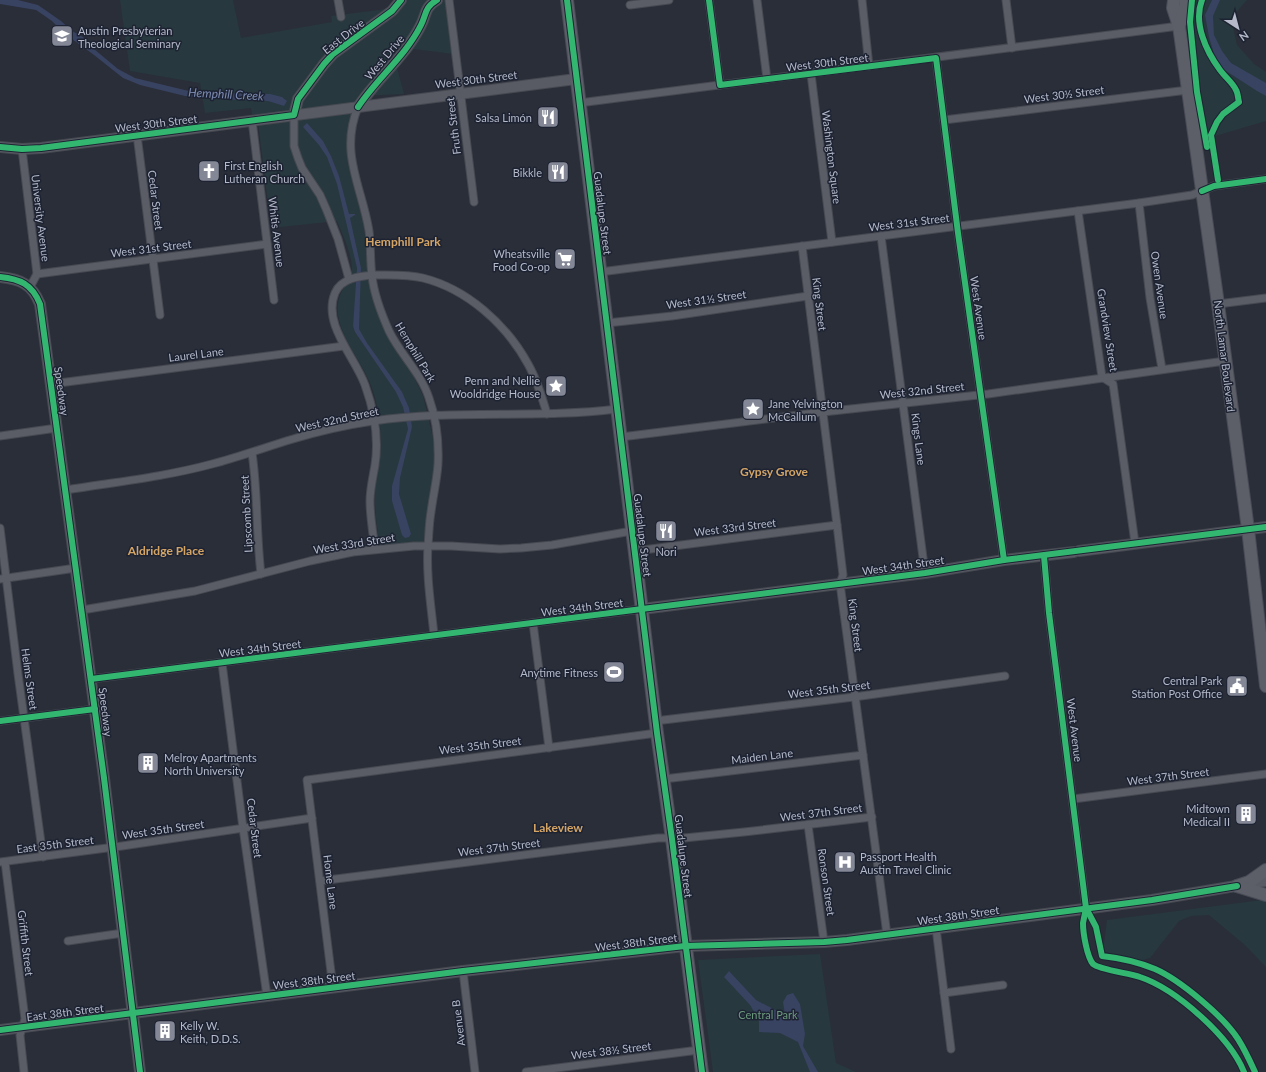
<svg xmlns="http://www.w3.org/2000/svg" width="1266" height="1072" font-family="Lato,sans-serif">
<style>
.green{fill:#27383e}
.water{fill:#384261}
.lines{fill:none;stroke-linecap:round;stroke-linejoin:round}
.street-casing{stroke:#464951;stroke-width:9}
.secondary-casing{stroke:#464951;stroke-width:12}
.primary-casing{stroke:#484b55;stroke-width:14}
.street{stroke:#5a5d66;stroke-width:7}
.secondary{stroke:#595b64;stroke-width:10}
.primary{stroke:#5c5f68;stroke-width:12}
.cycleway-casing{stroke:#1d2333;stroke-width:8}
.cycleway{stroke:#33b770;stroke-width:6}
.labels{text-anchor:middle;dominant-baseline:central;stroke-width:3;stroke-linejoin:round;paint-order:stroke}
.poi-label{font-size:11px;fill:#b5b9c9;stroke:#1d2333;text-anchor:end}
.street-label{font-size:11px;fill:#b5b9c9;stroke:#1d2333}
.park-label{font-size:11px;fill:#6c9a7d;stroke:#1d2333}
.water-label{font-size:12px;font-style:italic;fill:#7c8bb1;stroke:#1d2333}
.neighbourhood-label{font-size:12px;font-weight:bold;fill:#d4a565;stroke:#1d2333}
</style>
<rect width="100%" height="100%" fill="#2a2e38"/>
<!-- green -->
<g class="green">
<path d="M120,0h113l8,38 91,-16 -1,-6 63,-8 -1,-8h53l7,54 -39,-5 -17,19 7,26 -44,2 -5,6 -5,18 -3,19 8,51 8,29 9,76 12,34 30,48 9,19 10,42 2,22 -2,20 -9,60 -1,2 -42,3 -2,-3c-2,-17 -5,-34 -4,-52 1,-11 4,-21 5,-33 2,-19 0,-40 -5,-60 -7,-29 -32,-52 -37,-82 -1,-7 0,-17 4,-24 1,-3 5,-6 7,-10 9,-16 -6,-45 -12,-60l-66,7 -14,-114h-5l-1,-6 -46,5 -5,-30 -70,-12z"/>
<path d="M1191,0h56l-16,18 6,27 17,19 12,8v49l-61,18 -16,-108v-23z"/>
<path d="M1262,900l4,1v66l-20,-21 -37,-31 -18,1 -12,5 -29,37 -15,4 -32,-11 4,-31z"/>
<path d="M820,954l16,109 20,9h-143l-15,-112z"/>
</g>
<!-- water -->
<g class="water">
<path d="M0,0h18l20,5 23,16 11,10 11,6 5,7 30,25 17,9 58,14 77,2 12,3 5,4 -3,5 -16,-5 -51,-2 -32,-3 -45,-11 -17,-7 -29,-23 -29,-21 -13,-13 -16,-11 -36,-6z"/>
<path d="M1212,0h8l-7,16 1,19 8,16 9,12 35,20v13l-9,-5 -34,-22 -8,-12 -6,-20 -4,-22z"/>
<path d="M307,123l16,18 8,15 8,20 10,38h6v1l-5,3 11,50 -2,61 8,14 35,49 7,16 3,19 -12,51 -1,16 12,40 -2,3 -4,1 -3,-3 -10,-34v-15l16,-57 -5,-22 -7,-15 -41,-60 -2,-6 4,-58 -20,-84 -10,-27 -8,-12 -16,-18z"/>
<path d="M729,971l27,29 29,15 -2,-13 4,-7 6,-2 7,11 5,30 -2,12 15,26h-8l-12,-30 -18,-9 -21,-1v-12l-9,-15 -26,-28z"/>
</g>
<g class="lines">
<!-- street casing -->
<g class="street-casing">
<g id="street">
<path d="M338,0l3,17"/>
<path d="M449,0l25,202"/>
<path d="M709,0l11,85"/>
<path d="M757,0l10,79"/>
<path d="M862,0l7,66"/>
<path d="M1006,0l6,48"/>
<path d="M630,5l39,-5"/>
<path d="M936,58l22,175 46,327"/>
<path d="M811,74l21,168"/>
<path d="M579,103l600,-77"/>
<path d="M358,107c-19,46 4,80 11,124 2,15 1,30 3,45 2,19 9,37 17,55 11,23 32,42 40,67 7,20 10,44 9,66 -1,16 -5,32 -7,48 -2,11 -2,22 -3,33 -2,30 3,60 6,90"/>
<path d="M294,115v31l4,12 4,10 18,27 7,16 11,28 11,40"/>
<path d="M252,120l22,180"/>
<path d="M944,120l244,-30"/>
<path d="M137,135l23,180"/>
<path d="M22,149l15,125 -7,13"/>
<path d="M1139,203l11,95 12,71"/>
<path d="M1078,211l24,166 11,7 22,159"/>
<path d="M881,236l44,337"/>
<path d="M802,246l35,279 6,50 -3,8 1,8c15,114 31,229 46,344"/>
<path d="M600,272l539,-69 53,-8 22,-9 52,-7"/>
<path d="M37,274l230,-30"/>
<path d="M1218,304l48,-6"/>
<path d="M607,323l65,-7 136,-20"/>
<path d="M51,384l293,-38"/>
<path d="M0,436l57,-8"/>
<path d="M621,437l202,-25 165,-18 237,-33"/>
<path d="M252,453c6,40 4,80 9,121"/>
<path d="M66,490c49,-8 98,-13 146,-26 27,-7 54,-17 81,-25 26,-8 53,-14 80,-18 81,-12 163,-2 244,-12"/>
<path d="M0,528l18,146 25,183"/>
<path d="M375,549c-2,-16 -5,-32 -5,-48 0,-12 3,-24 5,-36 4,-26 -1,-55 -10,-80 -10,-28 -43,-61 -30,-92 6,-15 25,-17 39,-18 16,0 33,-1 49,3 44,11 83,46 105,86 9,16 14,33 19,50"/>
<path d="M635,551l202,-26"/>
<path d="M1044,556l5,57 37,295"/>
<path d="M0,579l76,-11"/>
<path d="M82,610l113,-19 115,-30 43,-9 61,-6h37l49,3 21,-1 31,-3 80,-14"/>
<path d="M533,623l16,125"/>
<path d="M222,663l21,165 24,168"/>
<path d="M91,679l551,-70"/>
<path d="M0,721l95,-12"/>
<path d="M655,721l199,-24 151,-21"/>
<path d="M664,779l199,-24"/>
<path d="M1073,799l193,-25"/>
<path d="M808,825l16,117"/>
<path d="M0,862l122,-16 190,-28"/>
<path d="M5,862l20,157 -5,16 4,37"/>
<path d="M320,881l338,-43h26l60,-6 128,-15"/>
<path d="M936,928l15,121"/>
<path d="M68,941l55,-8"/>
<path d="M463,971l12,101"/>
<path d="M333,988l-26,-208 350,-47"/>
<path d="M944,993l59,-8"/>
<path d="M526,1072l173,-22"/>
</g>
</g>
<!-- secondary casing -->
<g class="secondary-casing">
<g id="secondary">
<path d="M358,107c19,-29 47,-50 63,-82 6,-12 3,-17 16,-25"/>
<path d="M294,115l4,-16 26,-35 9,-10 59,-43 9,-11"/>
<path d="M0,147l22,2 19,-1 535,-69"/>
<path d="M0,277c20,2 32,7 40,27l64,474 36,294"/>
<path d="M1079,551l187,-24"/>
<path d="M642,609l283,-36 79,-13 70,-8"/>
<path d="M0,1030l463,-59 222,-25 139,-4 23,-2 305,-40 114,-19"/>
</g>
</g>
<!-- primary casing -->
<g class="primary-casing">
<g id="primary">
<path d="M567,0l90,733 15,106 30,233"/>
<path d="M1174,0l-1,8 6,18 39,278 30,225 18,157"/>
<path d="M1179,26l6,-18 1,-8"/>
<path d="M1237,886l12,-4 17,-12"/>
<path d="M1237,886l29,9"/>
</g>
</g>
<!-- street -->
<use href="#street" class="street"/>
<!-- secondary -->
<use href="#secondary" class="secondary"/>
<!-- primary -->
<use href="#primary" class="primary"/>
<!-- cycleway casing -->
<g class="cycleway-casing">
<g id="cycleway">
<path d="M567,0l90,733 15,106 30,233"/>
<path d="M709,0l11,85 216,-27 22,175 46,327"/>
<path d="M1192,0l-2,22 7,70 10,55"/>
<path d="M1202,0c-9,23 4,51 18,70 5,7 13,13 16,20 2,3 2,9 3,12l-16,12 -6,8 -6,13 7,45"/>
<path d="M358,107c19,-29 47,-50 63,-82 6,-12 3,-17 16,-25"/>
<path d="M0,147l22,2 19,-1 253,-33 4,-16 26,-35 9,-10 59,-43 9,-11"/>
<path d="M1202,191l12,-5 52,-7"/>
<path d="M0,277c20,2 32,7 40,27l64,474 36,294"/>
<path d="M1044,556l5,57 37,295c-1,5 -2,10 -3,15 0,10 4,34 10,41 7,6 36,9 47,13 36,12 90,60 104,95"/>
<path d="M91,679l834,-106 79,-13 262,-33"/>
<path d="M0,721l95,-12"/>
<path d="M1086,908l10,19 6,29c18,2 36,6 53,13 25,11 68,47 83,70 7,11 12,22 17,33"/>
<path d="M0,1030l463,-59 222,-25 139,-4 23,-2 305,-40 85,-14"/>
</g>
</g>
<!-- cycleway -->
<use href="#cycleway" class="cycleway"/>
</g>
<!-- icons -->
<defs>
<g id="university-square" transform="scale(1.15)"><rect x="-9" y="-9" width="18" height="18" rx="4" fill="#848896" stroke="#1d2333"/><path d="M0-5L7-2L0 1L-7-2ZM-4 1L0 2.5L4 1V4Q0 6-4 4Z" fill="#fff"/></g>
<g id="restaurant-square" transform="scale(1.15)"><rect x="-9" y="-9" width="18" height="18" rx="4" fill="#848896" stroke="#1d2333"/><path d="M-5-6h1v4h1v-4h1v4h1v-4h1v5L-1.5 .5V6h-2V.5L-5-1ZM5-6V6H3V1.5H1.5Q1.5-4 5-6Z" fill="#fff"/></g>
<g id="church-square" transform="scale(1.15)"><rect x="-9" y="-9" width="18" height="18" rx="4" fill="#848896" stroke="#1d2333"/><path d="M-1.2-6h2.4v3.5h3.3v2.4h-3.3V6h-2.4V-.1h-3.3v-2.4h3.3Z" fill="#fff"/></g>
<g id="supermarket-square" transform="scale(1.15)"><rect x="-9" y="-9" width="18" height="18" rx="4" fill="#848896" stroke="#1d2333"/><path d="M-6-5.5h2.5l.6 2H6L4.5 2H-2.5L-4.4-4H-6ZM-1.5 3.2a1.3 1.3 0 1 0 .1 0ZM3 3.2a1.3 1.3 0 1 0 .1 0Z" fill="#fff"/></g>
<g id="sight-square" transform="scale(1.15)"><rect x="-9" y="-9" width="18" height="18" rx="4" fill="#848896" stroke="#1d2333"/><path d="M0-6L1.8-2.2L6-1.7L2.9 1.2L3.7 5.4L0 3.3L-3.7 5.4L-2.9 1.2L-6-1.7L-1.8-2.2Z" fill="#fff"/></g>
<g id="stadium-square" transform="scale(1.15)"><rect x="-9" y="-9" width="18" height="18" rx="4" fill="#848896" stroke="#1d2333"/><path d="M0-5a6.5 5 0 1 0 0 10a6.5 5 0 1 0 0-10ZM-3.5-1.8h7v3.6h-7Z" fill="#fff"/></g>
<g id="civic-square" transform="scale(1.15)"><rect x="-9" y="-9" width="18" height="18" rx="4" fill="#848896" stroke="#1d2333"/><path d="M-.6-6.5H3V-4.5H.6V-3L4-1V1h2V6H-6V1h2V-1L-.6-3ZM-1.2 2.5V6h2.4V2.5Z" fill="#fff"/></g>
<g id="building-square" transform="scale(1.15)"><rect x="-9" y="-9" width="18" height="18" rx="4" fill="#848896" stroke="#1d2333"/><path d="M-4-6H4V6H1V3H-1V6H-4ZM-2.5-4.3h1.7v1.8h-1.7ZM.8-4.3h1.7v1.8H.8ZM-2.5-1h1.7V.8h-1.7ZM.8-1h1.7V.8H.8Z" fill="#fff"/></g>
<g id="hospital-square" transform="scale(1.15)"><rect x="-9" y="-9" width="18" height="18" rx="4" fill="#848896" stroke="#1d2333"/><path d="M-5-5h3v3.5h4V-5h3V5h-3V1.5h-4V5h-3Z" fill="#fff"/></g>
</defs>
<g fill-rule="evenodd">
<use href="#university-square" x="62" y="36"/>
<use href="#restaurant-square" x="548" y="117"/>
<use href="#church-square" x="209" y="171"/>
<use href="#restaurant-square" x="558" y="172"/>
<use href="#supermarket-square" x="565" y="259"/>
<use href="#sight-square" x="556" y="386"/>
<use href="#sight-square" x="753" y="409"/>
<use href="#restaurant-square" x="666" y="531"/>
<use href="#stadium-square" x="614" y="672"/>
<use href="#civic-square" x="1237" y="686"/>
<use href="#building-square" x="148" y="763"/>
<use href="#building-square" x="1246" y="814"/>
<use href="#hospital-square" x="845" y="862"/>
<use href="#building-square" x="165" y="1031"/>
</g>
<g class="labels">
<!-- poi labels -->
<g class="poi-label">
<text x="78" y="30" text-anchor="start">Austin Presbyterian<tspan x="78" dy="13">Theological Seminary</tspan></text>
<text x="532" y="117">Salsa Limón</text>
<text x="224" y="165" text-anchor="start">First English<tspan x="224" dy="13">Lutheran Church</tspan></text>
<text x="542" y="172">Bikkle</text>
<text x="550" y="253">Wheatsville<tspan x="550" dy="13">Food Co-op</tspan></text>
<text x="540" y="380">Penn and Nellie<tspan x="540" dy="13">Wooldridge House</tspan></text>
<text x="768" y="403" text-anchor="start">Jane Yelvington<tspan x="768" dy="13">McCallum</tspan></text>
<text x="666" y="551" text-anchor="middle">Nori</text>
<text x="598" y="672">Anytime Fitness</text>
<text x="1222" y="680">Central Park<tspan x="1222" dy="13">Station Post Office</tspan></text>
<text x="164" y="757" text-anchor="start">Melroy Apartments<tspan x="164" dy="13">North University</tspan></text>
<text x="1230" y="808">Midtown<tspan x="1230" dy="13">Medical II</tspan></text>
<text x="860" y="856" text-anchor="start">Passport Health<tspan x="860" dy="13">Austin Travel Clinic</tspan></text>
<text x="180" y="1025" text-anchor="start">Kelly W.<tspan x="180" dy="13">Keith, D.D.S.</tspan></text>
</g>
<!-- street labels -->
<g class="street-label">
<text transform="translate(343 36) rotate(-38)">East Drive</text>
<text transform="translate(384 57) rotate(-50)">West Drive</text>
<text transform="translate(827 62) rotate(-7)">West 30th Street</text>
<text transform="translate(476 79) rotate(-7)">West 30th Street</text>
<text transform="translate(1064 94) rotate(-7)">West 30½ Street</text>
<text transform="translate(156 123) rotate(-7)">West 30th Street</text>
<text transform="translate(453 126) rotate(-97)">Fruth Street</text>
<text transform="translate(832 157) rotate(83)">Washington Square</text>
<text transform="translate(156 200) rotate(83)">Cedar Street</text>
<text transform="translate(603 213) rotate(83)">Guadalupe Street</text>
<text transform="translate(41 218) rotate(83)">University Avenue</text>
<text transform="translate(909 222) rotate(-7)">West 31st Street</text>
<text transform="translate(277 232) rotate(83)">Whitis Avenue</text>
<text transform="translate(151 248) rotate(-7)">West 31st Street</text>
<text transform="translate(1160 285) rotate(82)">Owen Avenue</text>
<text transform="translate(706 299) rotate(-8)">West 31½ Street</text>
<text transform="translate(820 304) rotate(83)">King Street</text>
<text transform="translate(979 308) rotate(82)">West Avenue</text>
<text transform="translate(1108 330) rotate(81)">Grandview Street</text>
<text transform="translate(416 352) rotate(59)">Hemphill Park</text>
<text transform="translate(196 354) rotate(-7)">Laurel Lane</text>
<text transform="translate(1225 356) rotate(83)">North Lamar Boulevard</text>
<text transform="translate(922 390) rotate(-6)">West 32nd Street</text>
<text transform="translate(62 391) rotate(82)">Speedway</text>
<text transform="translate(337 419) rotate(-12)">West 32nd Street</text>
<text transform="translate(919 439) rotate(83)">Kings Lane</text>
<text transform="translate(246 514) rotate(-93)">Lipscomb Street</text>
<text transform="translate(735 527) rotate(-7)">West 33rd Street</text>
<text transform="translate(643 535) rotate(83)">Guadalupe Street</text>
<text transform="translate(354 543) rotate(-9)">West 33rd Street</text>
<text transform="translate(903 565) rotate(-8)">West 34th Street</text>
<text transform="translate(582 607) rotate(-7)">West 34th Street</text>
<text transform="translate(856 625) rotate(83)">King Street</text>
<text transform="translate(260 648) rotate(-7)">West 34th Street</text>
<text transform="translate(30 679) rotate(82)">Helms Street</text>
<text transform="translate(829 689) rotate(-7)">West 35th Street</text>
<text transform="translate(106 712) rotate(83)">Speedway</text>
<text transform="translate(1075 730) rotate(83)">West Avenue</text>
<text transform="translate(480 745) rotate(-7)">West 35th Street</text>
<text transform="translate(762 756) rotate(-7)">Maiden Lane</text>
<text transform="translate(1168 776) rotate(-7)">West 37th Street</text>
<text transform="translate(821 812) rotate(-7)">West 37th Street</text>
<text transform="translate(255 828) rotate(83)">Cedar Street</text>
<text transform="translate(163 829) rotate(-8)">West 35th Street</text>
<text transform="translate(55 844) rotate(-7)">East 35th Street</text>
<text transform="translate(499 847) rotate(-7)">West 37th Street</text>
<text transform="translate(684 856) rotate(83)">Guadalupe Street</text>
<text transform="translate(331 882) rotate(83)">Home Lane</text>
<text transform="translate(827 882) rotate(82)">Ronson Street</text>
<text transform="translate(958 915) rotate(-8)">West 38th Street</text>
<text transform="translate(636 942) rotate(-7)">West 38th Street</text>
<text transform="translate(26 943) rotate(83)">Griffith Street</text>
<text transform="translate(314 980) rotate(-7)">West 38th Street</text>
<text transform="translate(65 1012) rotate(-7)">East 38th Street</text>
<text transform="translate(458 1023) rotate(-97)">Avenue B</text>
<text transform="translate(611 1050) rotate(-7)">West 38½ Street</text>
</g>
<!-- park labels -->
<g class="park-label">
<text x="768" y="1014">Central Park</text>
</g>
<!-- water labels -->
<g class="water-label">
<text transform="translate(226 94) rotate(3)">Hemphill Creek</text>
</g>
<!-- neighbourhood labels -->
<g class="neighbourhood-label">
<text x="403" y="241">Hemphill Park</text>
<text x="774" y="471">Gypsy Grove</text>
<text x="166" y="550">Aldridge Place</text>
<text x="558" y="827">Lakeview</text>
</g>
</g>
<!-- north arrow -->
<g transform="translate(1238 28) rotate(144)" stroke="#1d2333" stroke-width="3" paint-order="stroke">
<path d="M0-3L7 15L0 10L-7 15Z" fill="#b5b9c9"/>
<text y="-6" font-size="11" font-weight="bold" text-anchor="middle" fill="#b5b9c9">N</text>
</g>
</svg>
